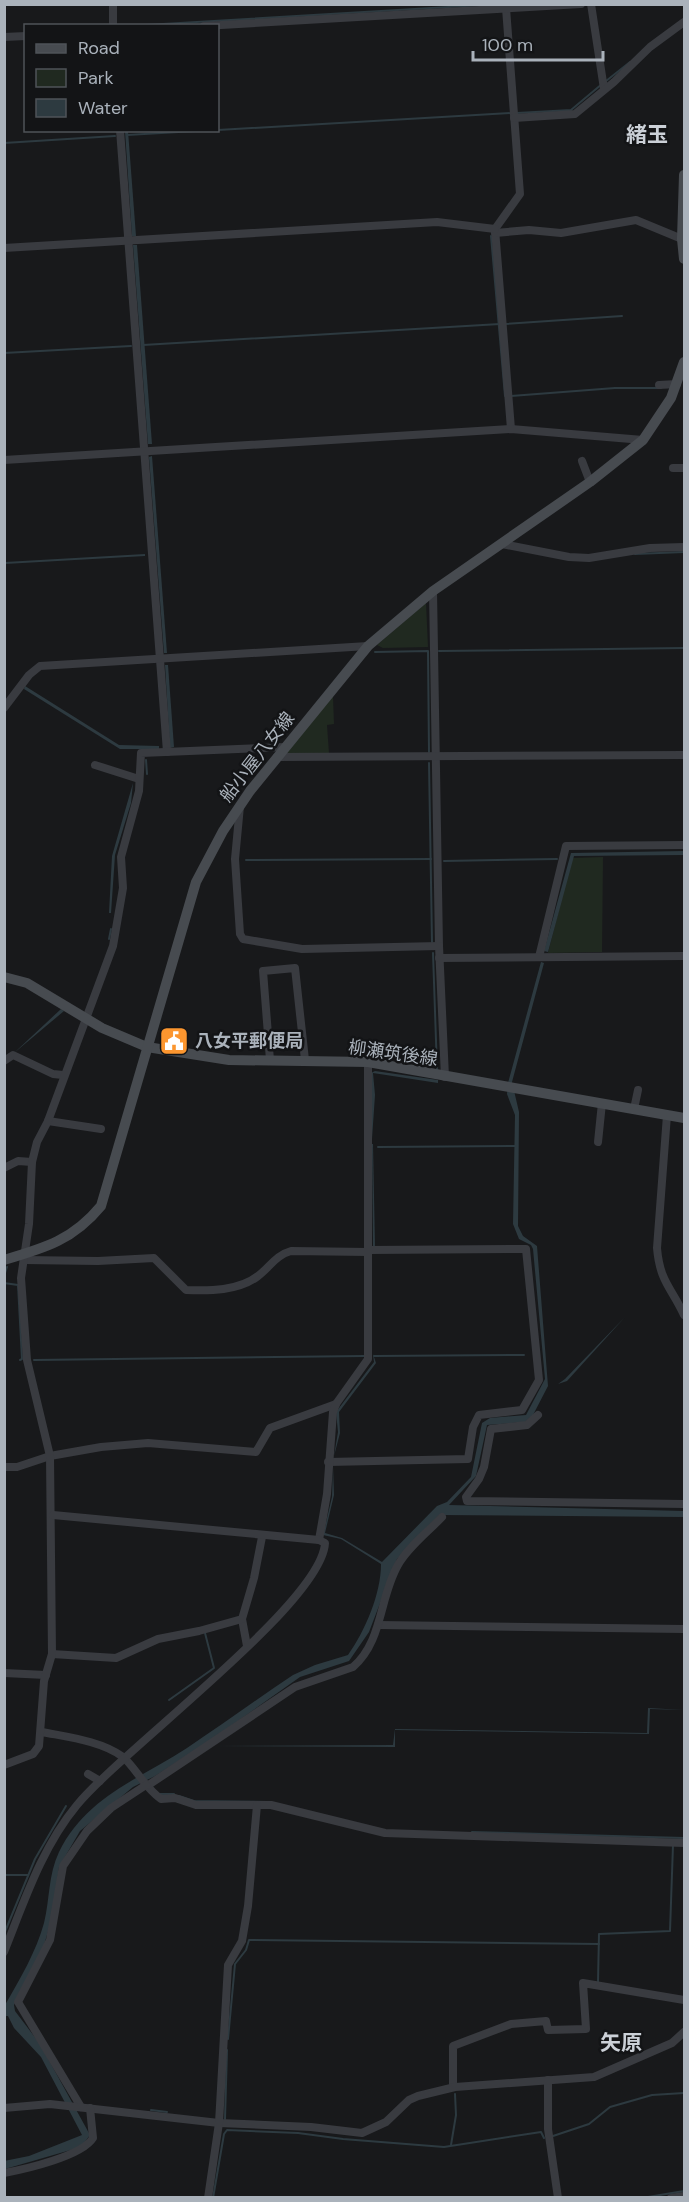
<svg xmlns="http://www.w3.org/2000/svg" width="689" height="2202" font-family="'DM Sans','Noto Sans JP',sans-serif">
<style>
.green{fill:#202920}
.water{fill:#2d3a40}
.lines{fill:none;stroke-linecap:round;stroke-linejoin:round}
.stream{stroke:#2d3a40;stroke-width:2}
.street{stroke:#393b40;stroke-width:8}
.secondary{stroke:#474b50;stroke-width:10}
.labels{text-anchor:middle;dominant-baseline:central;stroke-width:5;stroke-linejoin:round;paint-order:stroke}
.street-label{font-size:18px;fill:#aab2bb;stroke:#131416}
.poi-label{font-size:18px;font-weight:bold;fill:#aab2bb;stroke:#131416;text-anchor:start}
.quarter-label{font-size:21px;font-weight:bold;fill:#cbd0d7;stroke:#131416}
</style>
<rect width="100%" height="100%" fill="#18191b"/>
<!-- green -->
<g class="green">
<path d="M426,603l2,44 -45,1 -6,-3z"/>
<path d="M333,696l1,28 -7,1 2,28 -43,1z"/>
<path d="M603,857l-1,95 -54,1 24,-95z"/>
</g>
<!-- water -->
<g class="water">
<path d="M125,131h3l8,105h-4z"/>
<path d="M133,245h4l15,199h-4z"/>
<path d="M152,456l15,197h-3l-15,-196z"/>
<path d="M145,554v2l-140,8v-2z"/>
<path d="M165,665h3l6,82 -4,1z"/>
<path d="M25,686l94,59 40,1v3h-39l-96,-60z"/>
<path d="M133,783l-2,20 -16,52 -4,58h-2l3,-57z"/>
<path d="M684,851v4l-110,1 -26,96 -4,-1 27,-98z"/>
<path d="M541,962l3,1 -32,119 7,30 -1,114 5,10 14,10 11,140 -15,29 -8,7 -38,3 -11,51 -27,29 235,6v6l-245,-2 -42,44 -28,73 -20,29 -49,16 -89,63 -56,36 -22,11 -53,44 -21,36 -7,51 -8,27 -30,60 1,6 25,33 50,91 -9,12 -76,22 -1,-8 25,-5 53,-21 -41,-78 -27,-29 -6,-12h-4l1,-11c15,-26 31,-53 39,-82 6,-24 4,-48 15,-71 27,-55 80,-73 128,-104 36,-24 70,-49 106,-73l22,-10 33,-10c17,-24 33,-61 33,-91l-40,-25 -18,-4 9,-38 1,-31 1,29 -9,38 17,5 40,24 55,-56 10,-4 24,-25 11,-54 8,-5 36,-3 19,-36 -12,-130 -2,-4 -12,-6 -6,-15 2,-109 -8,-21 1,-11z"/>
<path d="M61,1009l3,2 -50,42z"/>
<path d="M375,1071l63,9v3l-65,-10 2,22 -3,44 -1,-66z"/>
<path d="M372,1144h1l2,103 -2,-1z"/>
<path d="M625,1317l-58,64 -9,3 7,-5z"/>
<path d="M373,1354l3,9 -37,49 1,21 -6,23 4,-24 -2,-20 38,-50z"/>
<path d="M648,1708l36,2 -34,-1 -1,25 -254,-4v17l-179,-1 177,-1 2,-16 252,4z"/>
</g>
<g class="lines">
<!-- stream -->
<g class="stream">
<path d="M129,26l370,-22"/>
<path d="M606,81l24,-19"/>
<path d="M517,113l54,-3 31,-26"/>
<path d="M218,130l294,-17"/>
<path d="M127,135l86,-5"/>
<path d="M4,143l111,-7"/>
<path d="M491,236l14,160"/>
<path d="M505,324l117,-8"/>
<path d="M143,345l357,-21"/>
<path d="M4,353l127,-7"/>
<path d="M511,396l104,-8h46"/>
<path d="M635,554l49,-2"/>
<path d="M439,651l245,-3"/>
<path d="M375,652l53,-1 1,101"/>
<path d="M146,760l1,14"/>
<path d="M429,763l3,179"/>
<path d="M246,860l185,-1"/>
<path d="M444,861l113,-2"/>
<path d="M109,939l2,-10"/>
<path d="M433,953l4,117"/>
<path d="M378,1147l138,-1"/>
<path d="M4,1276l3,-9"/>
<path d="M4,1283l14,2 4,74 -2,1"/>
<path d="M374,1356l150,-1"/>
<path d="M34,1360l330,-4"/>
<path d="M169,1700l45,-32 -9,-35"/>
<path d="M160,1794h14"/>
<path d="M179,1796l15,5 74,1"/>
<path d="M472,1832l212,6"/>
<path d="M4,1875h24"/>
<path d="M4,1934l31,-75 31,-53"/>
<path d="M598,1982l1,-48 71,-3 3,-86"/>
<path d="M228,2039l7,-75 11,-14 3,-10 350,4"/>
<path d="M151,2110l16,2"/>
<path d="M225,2119l2,-69"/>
<path d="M553,2136l36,-12 21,-17 42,-12 32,-2"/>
<path d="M451,2145l5,-30 -1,-21"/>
<path d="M213,2198l11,-64 3,-4 71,3 45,6 101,8 97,-15 3,6"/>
<path d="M642,2198l42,-7"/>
</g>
<!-- street -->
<g class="street">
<path d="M591,4l13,85"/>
<path d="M506,8l14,186 -25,35 16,200"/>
<path d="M113,26v-22"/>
<path d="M204,26l377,-22"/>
<path d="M4,37l22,-1"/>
<path d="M514,118l61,-4 39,-32 36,-35 34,-25"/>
<path d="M120,130l47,622"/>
<path d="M495,233l34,-3 32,3 75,-13 46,19"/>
<path d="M4,248l433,-26 58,7"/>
<path d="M659,385l18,-1"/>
<path d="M4,460l507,-31 132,11"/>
<path d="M582,461l8,21"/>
<path d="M673,468h11"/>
<path d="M502,544l67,13 20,1 61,-10 34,-1"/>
<path d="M433,591l6,355 6,131"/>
<path d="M4,708l25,-33 11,-9 328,-20"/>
<path d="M277,757l407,-2"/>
<path d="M95,765l44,14"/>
<path d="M240,806l-5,53 5,75 3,5 59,10 137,-3"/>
<path d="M539,957l27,-111 118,-1"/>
<path d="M439,958l245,-2"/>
<path d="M270,1060l-7,-89 32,-3 10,92"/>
<path d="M4,1061l9,-6 40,19 10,1"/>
<path d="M634,1109l4,-19"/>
<path d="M667,1115l-10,133c3,34 14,39 27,67"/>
<path d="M48,1121l53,8"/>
<path d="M598,1142l4,-39"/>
<path d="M4,1168l14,-7 14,1"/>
<path d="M24,1260l74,1 56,-3 32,32c23,1 53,1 72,-14 12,-9 18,-21 33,-25l77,1"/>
<path d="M538,1415l-11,10 -36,4 -7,38 -5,12 -13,18 1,4 217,3"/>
<path d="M328,1462l140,-3 5,-32 6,-12 43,-5 17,-30 -13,-131 -158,1"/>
<path d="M4,1467h13l33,-11 51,-9 47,-4 108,9 14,-24 66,-24"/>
<path d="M319,1540l8,-46 6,-82 3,-8 32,-45v-297"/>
<path d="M242,1619l5,27"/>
<path d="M378,1625l306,4"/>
<path d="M52,1654l64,4 42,-19 41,-8 43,-12 12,-41 8,-41"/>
<path d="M4,1673l42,2"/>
<path d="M42,1732c25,5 60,9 81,25 12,10 21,30 38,42l14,-1 21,7h75l114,28 299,10"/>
<path d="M4,1765l29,-11 6,-8 5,-65 8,-27 -2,-198 -23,-96 -6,-82 8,-54 3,-62 5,-20 11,-21 65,-175 10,-58 -2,-31 18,-66 2,-38 144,-6"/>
<path d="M88,1774l12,7"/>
<path d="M147,1786l148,-99 58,-20c30,-26 26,-69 45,-102 10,-18 30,-33 44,-48"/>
<path d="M4,1952c20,-50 38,-105 73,-147 45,-55 245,-202 248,-262l-6,-3 -266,-25"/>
<path d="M548,2080v49l10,69"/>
<path d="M453,2087v-41l58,-22 35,-3 2,9 38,-1 -3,-46 101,17"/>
<path d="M81,2107l-63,-105 32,-62 13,-74 24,-35 24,-23 35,-23"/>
<path d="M4,2108l46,-4 169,19 92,4 51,6 24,-11 23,-22 9,-4 37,-9 139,-10 78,-34 12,-11"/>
<path d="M4,2173c22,-4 78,-17 89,-35l-3,-30"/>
<path d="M208,2198l11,-75 9,-158 14,-24 6,-35 9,-101"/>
<path d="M671,2198l13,-2"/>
</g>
<!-- secondary -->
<g class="secondary">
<path d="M684,175l-2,64 2,20"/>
<path d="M4,977l23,6 75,45 45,19 82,13 139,2 316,56"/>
<path d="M4,1260c41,-12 69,-20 97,-54l95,-324 27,-51 27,-40 118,-145 65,-55 157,-109 53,-42 28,-42 13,-36"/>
</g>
</g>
<!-- icons -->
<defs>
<g id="civic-square" transform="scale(1.5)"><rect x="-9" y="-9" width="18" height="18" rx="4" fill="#fc962f" stroke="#131416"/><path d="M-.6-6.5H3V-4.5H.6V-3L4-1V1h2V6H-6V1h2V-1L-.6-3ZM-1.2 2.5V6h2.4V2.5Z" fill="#fff"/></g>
</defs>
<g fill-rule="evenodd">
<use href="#civic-square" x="174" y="1041"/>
</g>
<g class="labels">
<!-- street labels -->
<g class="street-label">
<text transform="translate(257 757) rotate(-52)">船小屋八女線</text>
<text transform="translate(393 1053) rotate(8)">柳瀬筑後線</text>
</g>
<!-- poi labels -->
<g class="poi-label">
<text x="195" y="1041">八女平郵便局</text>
</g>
<!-- quarter labels -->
<g class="quarter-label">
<text x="647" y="135">緒玉</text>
<text x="621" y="2043">矢原</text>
</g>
</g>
<!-- border -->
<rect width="689" height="2202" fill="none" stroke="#aab2bb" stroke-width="12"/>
<!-- legend -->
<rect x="24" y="24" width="195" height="108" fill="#131416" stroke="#4f5358" stroke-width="1.5"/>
<rect x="36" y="44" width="30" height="9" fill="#474b50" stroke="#4f5358" stroke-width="1.5"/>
<text x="78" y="54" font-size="18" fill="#aab2bb">Road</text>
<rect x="36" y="69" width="30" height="18" fill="#202920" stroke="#4f5358" stroke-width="1.5"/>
<text x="78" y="84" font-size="18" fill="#aab2bb">Park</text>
<rect x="36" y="99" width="30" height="18" fill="#2d3a40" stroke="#4f5358" stroke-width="1.5"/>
<text x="78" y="114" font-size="18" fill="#aab2bb">Water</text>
<!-- scale -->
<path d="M473 51v9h130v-9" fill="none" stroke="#aab2bb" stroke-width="3"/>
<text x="482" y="51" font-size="18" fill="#aab2bb" stroke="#131416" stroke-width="4.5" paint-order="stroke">100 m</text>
</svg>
